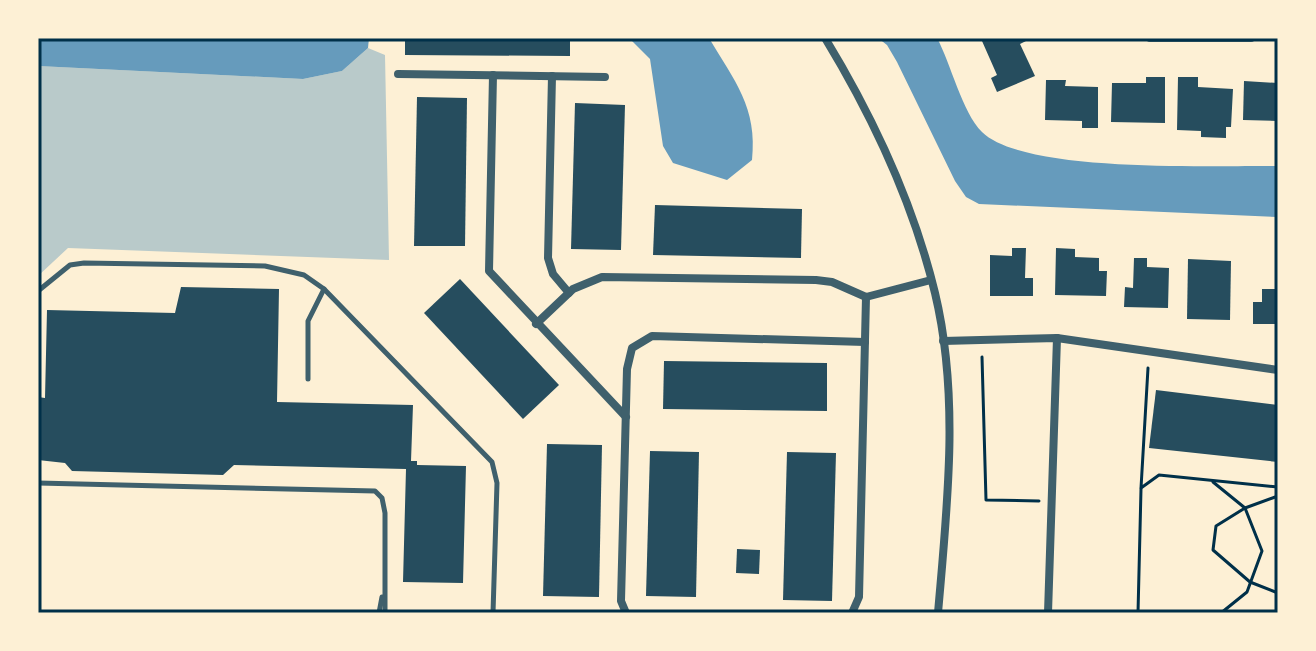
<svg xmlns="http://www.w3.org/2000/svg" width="1316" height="651" font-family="'DejaVu Sans',sans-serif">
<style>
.green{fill:#b9caca}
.water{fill:#669bbc}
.building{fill:#264d5e}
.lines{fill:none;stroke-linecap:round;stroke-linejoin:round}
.path{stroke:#003049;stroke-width:3}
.service{stroke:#3f606c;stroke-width:5}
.minor{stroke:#3f606c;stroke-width:8}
.neatline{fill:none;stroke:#003049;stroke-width:3}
</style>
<rect width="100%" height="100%" fill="#fdf0d5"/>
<!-- green -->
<path class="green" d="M368,48l17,7 4,205 -321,-12 -30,28v-210l265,13 39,-8z"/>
<!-- water -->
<g class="water">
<path d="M38,38h331l-1,10 -26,23 -39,8 -265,-13z"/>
<path d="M629,38h80c25,42 49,70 43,122l-25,20 -54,-17 -10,-17 -13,-87z"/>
<path d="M878,38h59c14,26 25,74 45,94 43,42 233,33 296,34v51l-299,-13 -13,-7 -11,-16 -58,-119 -10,-17z"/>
</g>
<!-- building -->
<g class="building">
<path d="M405,38h165v18l-165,-1z"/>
<path d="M988,38h36l2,3 -6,3 15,32 -38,16 -6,-14 6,-3 -15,-34z"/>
<path d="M1146,77h19v46l-54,-1 1,-39h34z"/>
<path d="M1178,77h20v10l35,2 -2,38h-5v11l-25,-1v-6l-24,-1z"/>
<path d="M1046,80h20l-1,6 33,1v41h-16v-7l-37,-1z"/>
<path d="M1244,81l34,2v38l-35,-1z"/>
<path d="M417,97l50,1 -2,148h-51z"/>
<path d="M575,103l50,2 -4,145 -50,-1z"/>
<path d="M655,205l147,4 -1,49 -148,-3z"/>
<path d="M1012,248h14l-1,30h8v18h-43v-41l22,1z"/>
<path d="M1056,248l19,1v8l24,1v13h8l-1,25 -51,-1z"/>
<path d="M1134,258h13v9l22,1 -1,40 -44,-1 1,-20 8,1z"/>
<path d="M1188,259l43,2 -1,59 -43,-1z"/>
<path d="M460,279l99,106 -36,34 -99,-106z"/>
<path d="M181,287l98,2 -2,113 136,3 -2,56h6v4l49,1 -3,117 -60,-1 3,-113 -172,-4 -11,10 -151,-4 -7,-8 -27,-3v-63l7,1 2,-88 128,3z"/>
<path d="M1262,289h16v35h-25v-22h9z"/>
<path d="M664,361l163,2v48l-164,-2z"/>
<path d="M1156,390l122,15v57l-129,-14z"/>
<path d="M547,444l55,1 -3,152 -56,-1z"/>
<path d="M650,451l49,1 -3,145 -50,-1z"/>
<path d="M787,452l49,1 -4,148 -49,-1z"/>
<path d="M737,549l23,1 -1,24 -23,-1z"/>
</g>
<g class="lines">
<!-- path -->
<g class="path">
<path d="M982,357l4,143 53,1"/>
<path d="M1148,368l-7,120 18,-13 119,12"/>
<path d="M1213,482l32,26 17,43 -15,41 -26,21"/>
<path d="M1278,496l-33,12 -29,18 -3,24 37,32 28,11"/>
<path d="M1138,613l3,-124"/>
</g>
<!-- service -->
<g class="service">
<path d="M38,291l32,-26 14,-2 181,3 39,9 20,14 168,173 5,21 -4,130"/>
<path d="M308,379v-58l16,-32"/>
<path d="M38,483l337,8 7,7 3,15v100"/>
<path d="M379,613l3,-16"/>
</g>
<!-- minor -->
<g class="minor">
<path d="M825,38c48,79 88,164 110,255 25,104 12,215 3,320"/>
<path d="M1150,38h101"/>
<path d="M398,74l207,3"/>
<path d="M493,75l-4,196 137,146"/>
<path d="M552,76l-4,182 5,16 16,19"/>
<path d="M536,324l37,-35 29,-12 214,3 16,2 34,15 65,-17"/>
<path d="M943,341l114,-3 221,32"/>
<path d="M626,613l-5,-12 6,-232 5,-21 20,-12 213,6"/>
<path d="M852,613l7,-16 7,-300"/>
<path d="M1048,613l9,-275"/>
</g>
</g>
<!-- border -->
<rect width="1316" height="651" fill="none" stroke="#fdf0d5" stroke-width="80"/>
<rect x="40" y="40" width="1236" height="571" class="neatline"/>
</svg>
